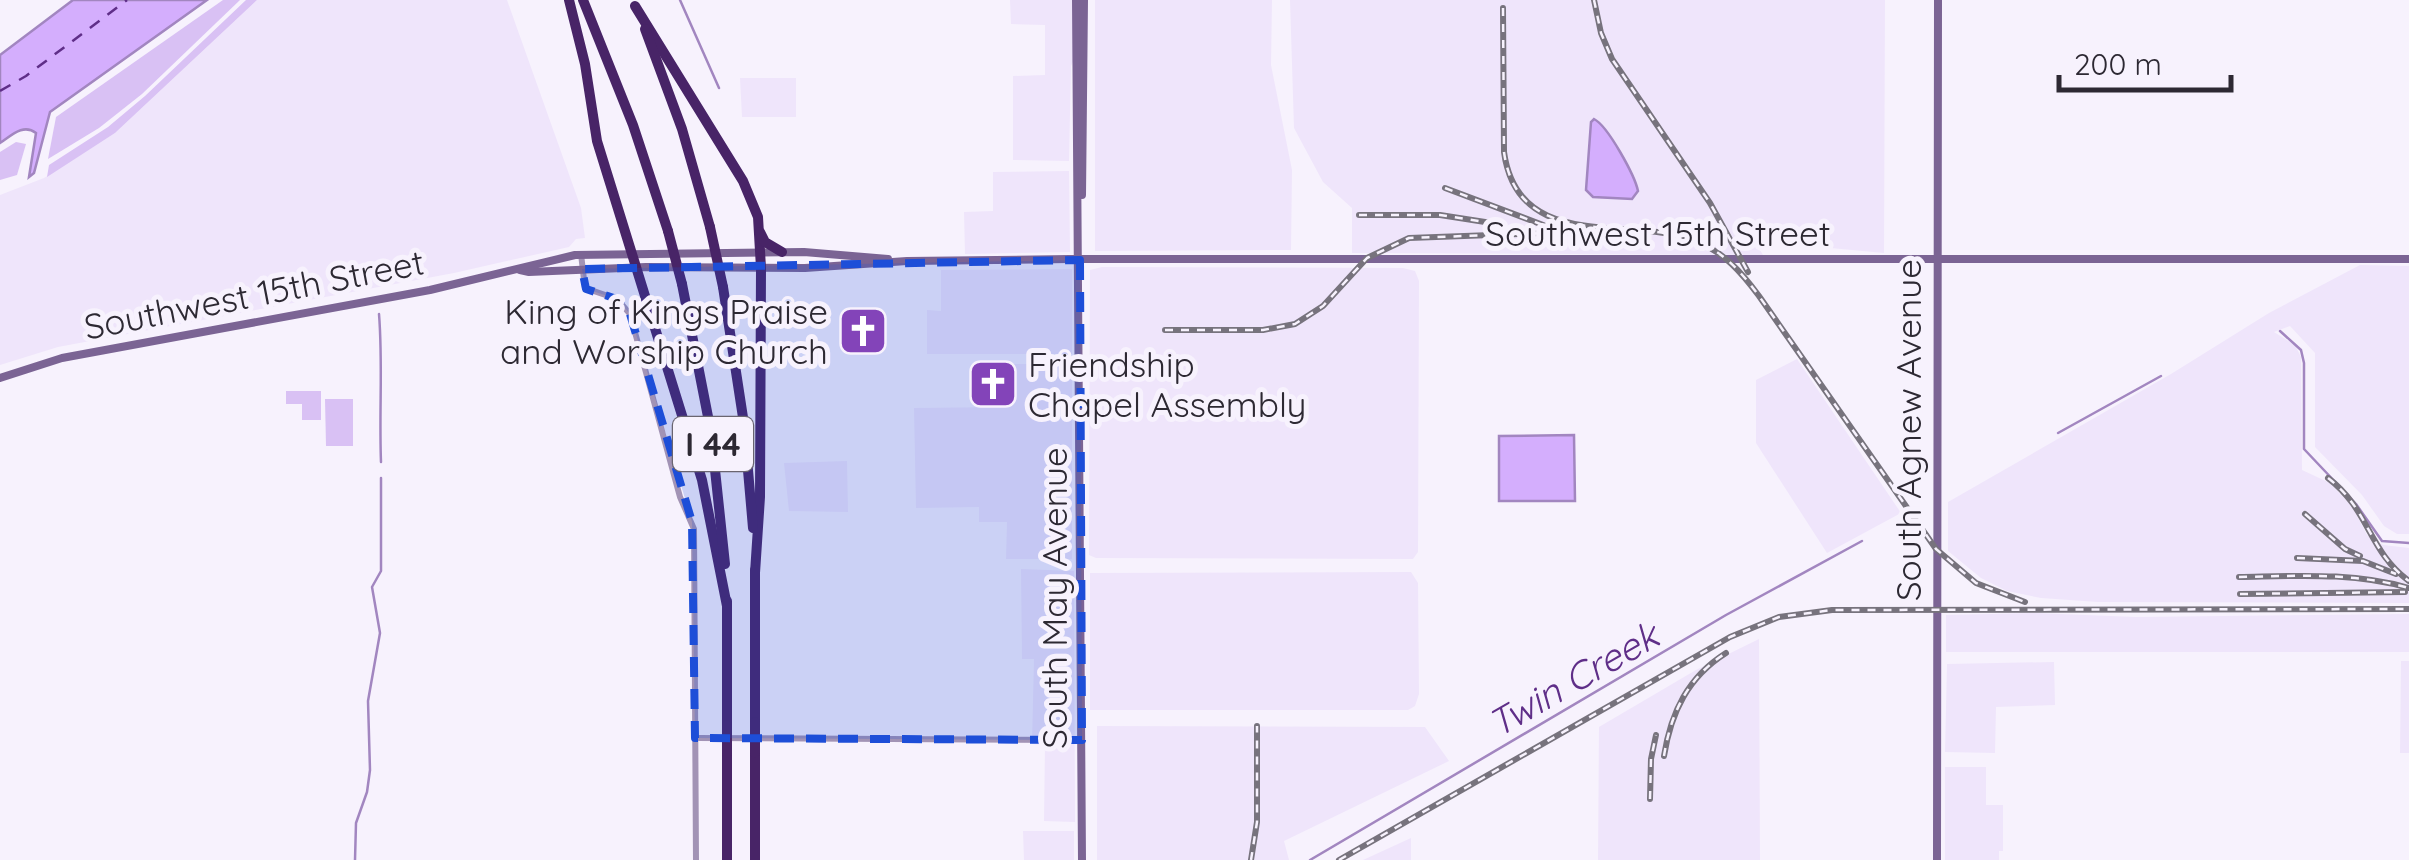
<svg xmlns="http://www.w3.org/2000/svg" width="2409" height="860" font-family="Quicksand,sans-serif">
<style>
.built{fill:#efe5fb}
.green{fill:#d9c1f4}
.water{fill:#d4aefd;stroke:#a286c0;stroke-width:2.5}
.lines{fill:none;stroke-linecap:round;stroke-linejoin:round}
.stream{stroke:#a286c0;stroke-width:2.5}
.ferry{stroke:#5f2e88;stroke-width:2.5;stroke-dasharray:12 10;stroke-linecap:butt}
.tertiary{stroke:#a293b5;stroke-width:6}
.secondary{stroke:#7b6494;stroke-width:8}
.motorway{stroke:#482467;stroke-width:10}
.rail-casing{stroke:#77737d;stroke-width:6}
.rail{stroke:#f7f2fd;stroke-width:2.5;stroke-dasharray:8;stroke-linecap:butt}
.motorway-bridge{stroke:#482467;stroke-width:10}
.marked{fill:#1d4ed8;fill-opacity:0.2;stroke:#1d4ed8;stroke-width:8;stroke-dasharray:20 12;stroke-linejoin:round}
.labels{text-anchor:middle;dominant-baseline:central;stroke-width:10;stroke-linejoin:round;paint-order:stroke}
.shield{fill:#f7f2fd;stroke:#6a6570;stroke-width:2.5}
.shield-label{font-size:32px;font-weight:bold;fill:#2d2933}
.street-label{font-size:35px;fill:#2d2933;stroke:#f7f2fd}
.poi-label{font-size:35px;fill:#2d2933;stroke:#f7f2fd;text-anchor:end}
.water-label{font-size:38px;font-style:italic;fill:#5f2e88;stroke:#f7f2fd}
</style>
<rect width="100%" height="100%" fill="#f7f2fd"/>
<!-- built -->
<g class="built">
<path d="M257,0h250l74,208 4,30 -9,1 -7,8 -115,26 -396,74 -58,18v-170l44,-17 71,-45z"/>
<path d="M1010,0h64l1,58 -4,8 -2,95 -56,-1v-84l32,-1v-50l-34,-1z"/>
<path d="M1095,0h177l-1,65 21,105 -1,80 -196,1z"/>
<path d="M1290,0h595l-1,253 -96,-9 -40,-14 15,25 -411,-2v-45l-29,-26 -29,-54z"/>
<path d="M740,78h56v39h-54z"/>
<path d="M1069,171l1,81 -105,2 -1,-42 29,-1v-39z"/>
<path d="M2360,265l49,1v268h-12l-13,-8 -22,-31 -47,-48v-94l-25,-27 -16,6 21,13 6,12 1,113 28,13 22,23 15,29 16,10 26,3v55l-311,-1 -57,-4 -34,-7 -26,-13 -33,-27v-49l223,-128 98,-61z"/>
<path d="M1102,267l301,1 12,3 4,10 -1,271 -5,7 -317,-1 -7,-3 1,-285z"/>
<path d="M1072,269v85h-145v-44l14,1v-41z"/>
<path d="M1797,359l104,154 -74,40 -71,-110v-63z"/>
<path d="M1006,364h66v195h-66l1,-37h-28v-15l-63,1 -2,-100 91,-1z"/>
<path d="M847,461l1,51 -59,-1 -5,-48z"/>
<path d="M1021,569l53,2 1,251 -31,-1 1,-76 -13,-1 2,-85h-12z"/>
<path d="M1411,572l7,11 1,111 -4,12 -7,4h-318v-137z"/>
<path d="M2034,613l102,4 273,-3v38h-463v-37z"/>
<path d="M1759,639l1,221h-162l1,-133 97,-57z"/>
<path d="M2401,661h8v92h-9z"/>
<path d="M2054,662l1,43 -59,2 -1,46 -50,-1 2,-88z"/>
<path d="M1097,726l328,1 24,34 -165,80 5,19h-192z"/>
<path d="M1945,767h41v38h17v46h-4v9h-54z"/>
<path d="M1023,831h51v29h-50z"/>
<path d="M1411,838v22h-48z"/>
</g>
<!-- green -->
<g class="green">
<path d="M223,0h17l-98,94 -43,34 -51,31 8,-42z"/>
<path d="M246,0h11l-142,133 -68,44 2,-12 59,-38 37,-31z"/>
<path d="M16,142l10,2 -9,31 -17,5v-28z"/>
<path d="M286,391h35v29h-19v-16h-16z"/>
<path d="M325,399h28v47h-27z"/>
</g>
<!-- water -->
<g class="water">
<path d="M73,0h134l-157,112 -16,61 -5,4 7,-44c-13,-10 -25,3 -36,10v-88z"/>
<path d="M1594,119c14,7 41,57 44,72l-6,8 -39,-2 -7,-7 5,-68z"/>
<path d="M1574,435l1,66h-76v-65z"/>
</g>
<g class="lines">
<!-- stream -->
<g class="stream">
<path d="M680,0l39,88"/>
<path d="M379,314c4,49 0,98 2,148"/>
<path d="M2280,331l21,19 3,13v86l52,55 26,37 27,2"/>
<path d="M2058,433l103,-57"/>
<path d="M355,860l1,-37 11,-31 3,-22 -2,-69 12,-68 -8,-46 9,-16v-93"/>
<path d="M1310,860l416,-245 136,-74"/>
</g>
<!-- ferry -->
<path class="ferry" d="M0,91l26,-15 101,-76"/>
<!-- tertiary -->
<g class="tertiary">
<path d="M581,254l4,34 32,11 13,15 50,183 14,32 2,331"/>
<path d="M695,738l387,2"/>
</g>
<!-- secondary -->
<g class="secondary">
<path d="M1076,0l6,860"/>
<path d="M1082,195l2,-195"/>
<path d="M520,270l9,2 117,-5 159,1 102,-7 163,-2h1339"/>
<path d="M0,378l62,-20 368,-68 145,-35 229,-3 84,7"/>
<path d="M1937,860l1,-860"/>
</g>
<!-- motorway -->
<g class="motorway">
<path d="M569,0l16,64 12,77 105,339 25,126"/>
<path d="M583,0l50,125 35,106"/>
<path d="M635,6l108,175 15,36 3,51 -1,229 -5,76"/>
<path d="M645,29l37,100 28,98"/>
<path d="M760,232l5,10 17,10"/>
<path d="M682,284l29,148 14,132"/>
<path d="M723,287l21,137 9,104"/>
<path d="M755,570v152"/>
<path d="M727,601v124"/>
<path d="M727,753v107"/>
<path d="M755,753v107"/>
</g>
<!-- rail casing -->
<g class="rail-casing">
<g id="rail">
<path d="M1594,0l7,33 11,26 98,144 38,69"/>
<path d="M1503,8l1,144c14,102 127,63 192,89 28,11 46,32 63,55l177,253 40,34 49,19"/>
<path d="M1445,188l106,40"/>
<path d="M1359,215h81l58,9"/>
<path d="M1165,330h98l32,-6 28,-18 44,-48 42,-20 165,-6"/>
<path d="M2328,478c42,32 40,73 81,103"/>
<path d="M2305,514l40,35 15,7"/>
<path d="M2297,558l66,3 33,13"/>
<path d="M2239,577c58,-1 114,-5 170,11"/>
<path d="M2240,594l165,-2"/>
<path d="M1664,756c7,-44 24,-79 62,-103"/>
<path d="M1650,799l1,-40 5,-24"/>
<path d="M1251,860l6,-38v-96"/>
<path d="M1339,860l391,-223 49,-20 53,-7 577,-1"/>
</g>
</g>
<!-- rail -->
<use href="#rail" class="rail"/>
<!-- motorway-bridge -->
<g class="motorway-bridge">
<path d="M710,227l13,60"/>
<path d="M668,231l14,53"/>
<path d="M727,725v28"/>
<path d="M755,753v-31"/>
</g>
</g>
<!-- marked area -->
<path class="marked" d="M1080,260l2,480 -387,-2 -3,-216 -62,-208 -13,-15 -31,-10 -4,-20z"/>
<!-- icons -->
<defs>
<g id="church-square" transform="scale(2.5)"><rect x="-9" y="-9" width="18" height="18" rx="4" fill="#8344b9" stroke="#f7f2fd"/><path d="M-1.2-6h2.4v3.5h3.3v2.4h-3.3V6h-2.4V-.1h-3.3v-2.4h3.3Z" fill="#fff"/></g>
</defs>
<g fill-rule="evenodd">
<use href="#church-square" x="863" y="331"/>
<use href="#church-square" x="993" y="384"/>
</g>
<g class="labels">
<!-- shield labels -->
<rect class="shield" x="673" y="417" width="80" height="54" rx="8"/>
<g class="shield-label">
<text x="713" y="444">I 44</text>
</g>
<!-- street labels -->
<g class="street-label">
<text x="1658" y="233">Southwest 15th Street</text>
<text transform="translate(254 294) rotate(-11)">Southwest 15th Street</text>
<text transform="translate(1908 430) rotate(-90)">South Agnew Avenue</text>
<text transform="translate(1054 598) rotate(-90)">South May Avenue</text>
</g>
<!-- poi labels -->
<g class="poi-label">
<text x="828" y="311">King of Kings Praise<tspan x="828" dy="40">and Worship Church</tspan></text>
<text x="1028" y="364" text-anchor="start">Friendship<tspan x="1028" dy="40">Chapel Assembly</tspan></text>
</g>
<!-- water labels -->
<g class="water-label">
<text transform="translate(1573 679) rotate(-30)">Twin Creek</text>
</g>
</g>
<!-- scale -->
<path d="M2059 75v15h172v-15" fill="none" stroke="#2d2933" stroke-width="5"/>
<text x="2074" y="75" font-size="30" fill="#2d2933" stroke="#f7f2fd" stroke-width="8" paint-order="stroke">200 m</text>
</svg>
